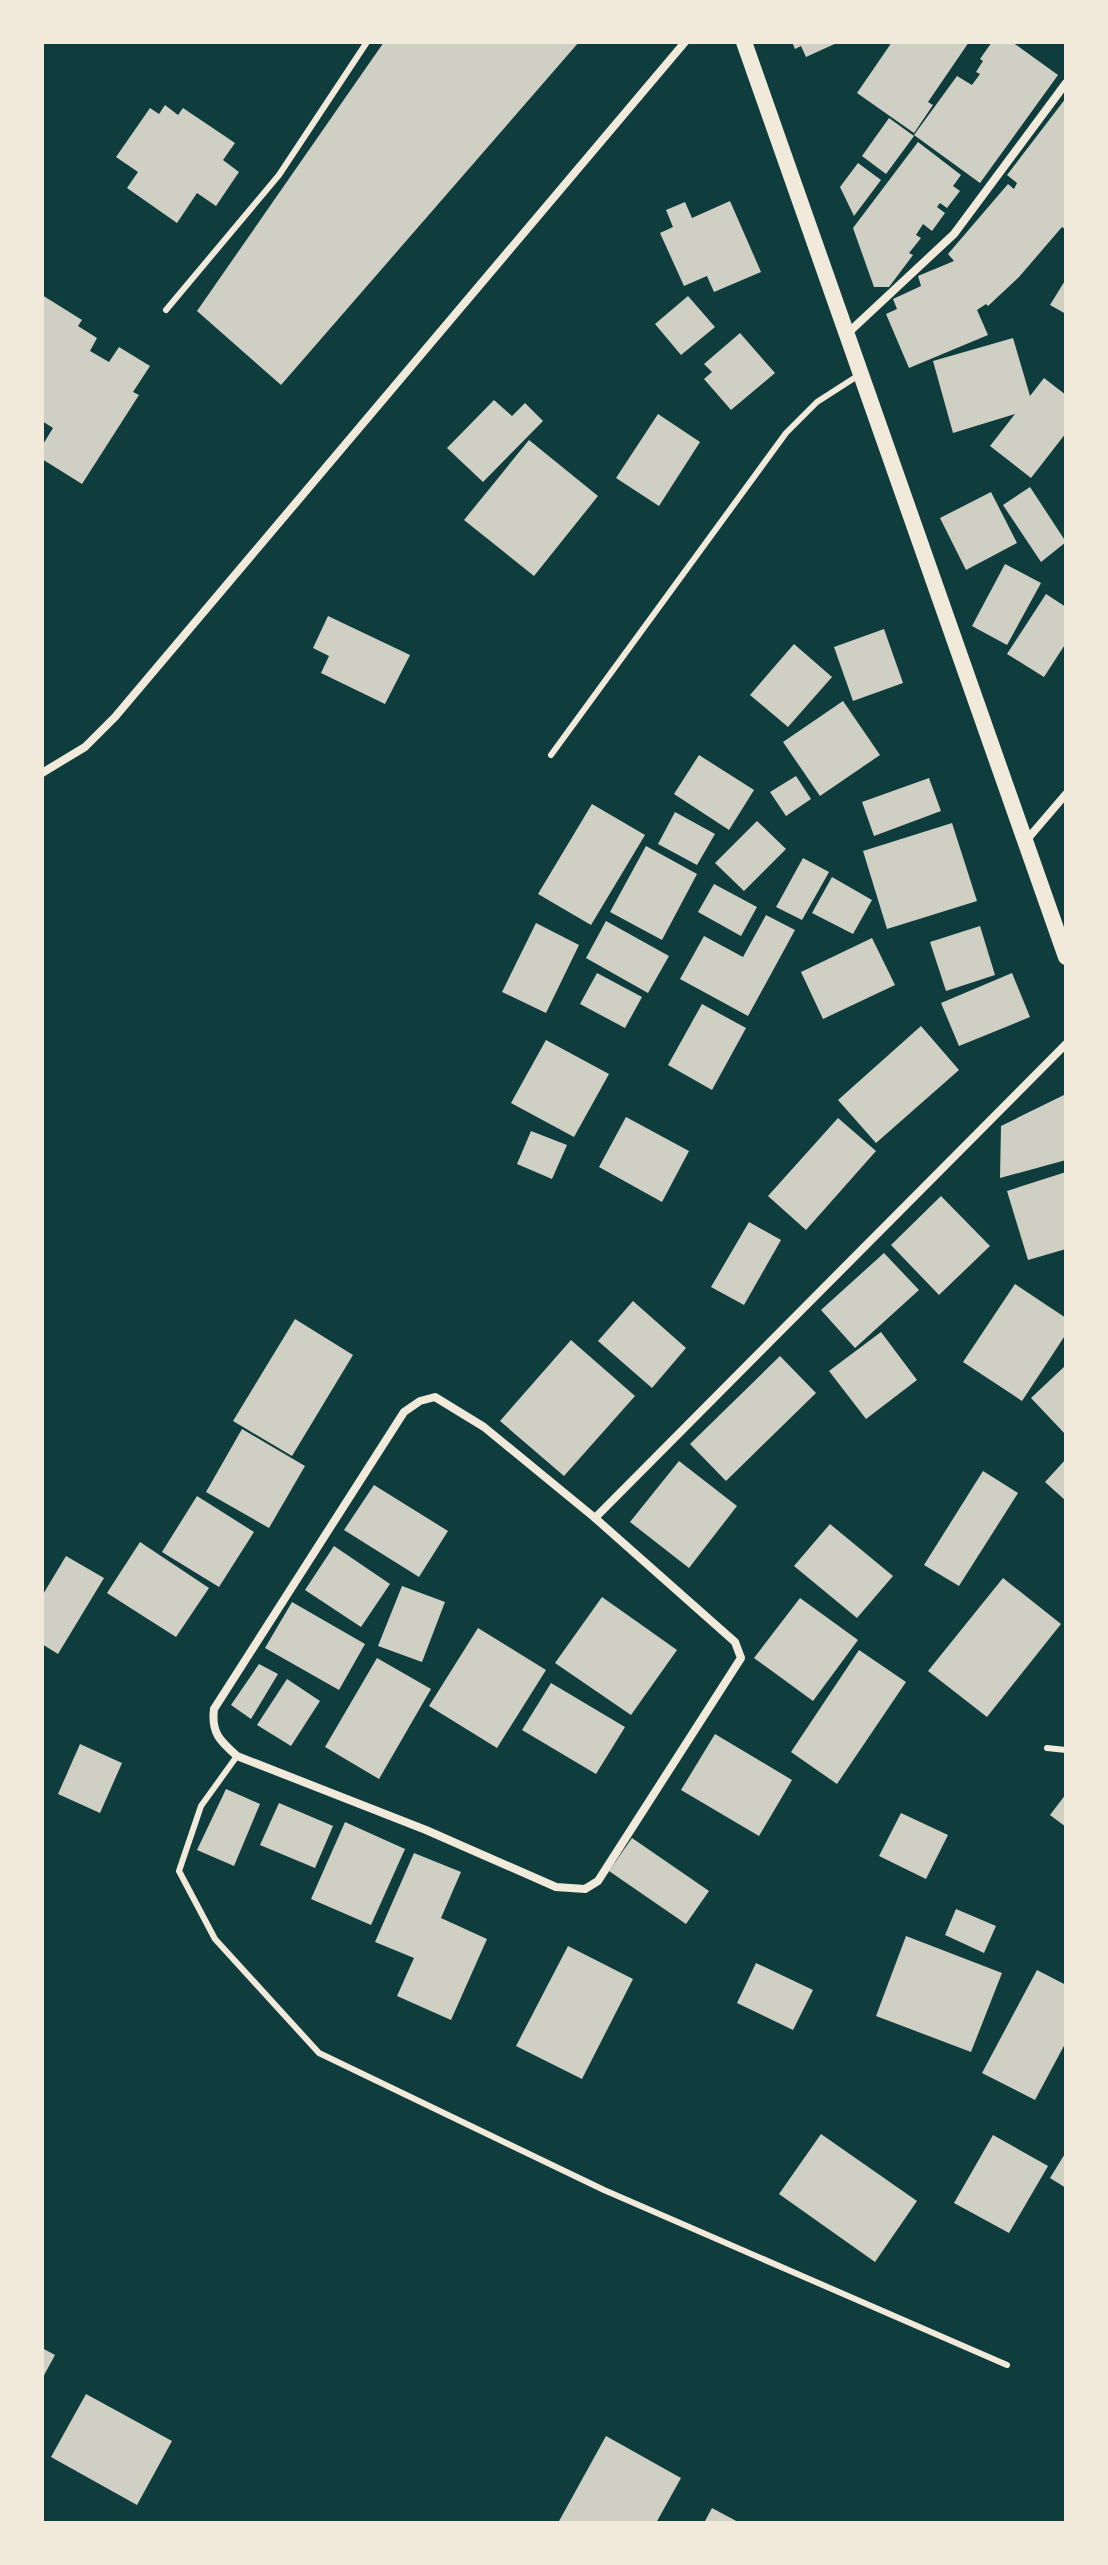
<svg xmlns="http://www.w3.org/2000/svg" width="1108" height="2565" font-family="Rubik,sans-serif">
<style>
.building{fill:#cfcfc3}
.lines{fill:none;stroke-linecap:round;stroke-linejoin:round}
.service{stroke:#f1e9da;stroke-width:6}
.minor{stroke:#f1e9da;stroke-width:8}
.secondary{stroke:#f1e9da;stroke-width:16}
</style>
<rect width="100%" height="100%" fill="#0f3d3e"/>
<!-- building -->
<g class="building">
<path d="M384,42h195l-298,343 -84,-74z"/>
<path d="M792,42h47l-33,15 -5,-11 -6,3z"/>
<path d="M892,42h77l-41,60 5,3 -19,28 -57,-40z"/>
<path d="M992,42h20l46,33 -78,108 -66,-48 43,-59 15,9 8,-11 -4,-2 7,-11 -3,-2z"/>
<path d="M1066,98v132l-4,-3 -43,50 -31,29 -2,-2 -9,6 11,25 -79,33 -23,-54 11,-5 -4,-10 28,-13 -3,-10 36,-15 -6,-7 60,-70 6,5 3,-6 -10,-8z"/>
<path d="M165,105l13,10 5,-7 52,35 -12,17 16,12 -23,34 -19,-13 -20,30 -50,-35 11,-16 -22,-15 34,-49 9,6z"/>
<path d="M889,118l25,18 -28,38 -24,-18z"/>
<path d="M918,142l43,33 -8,11 7,5 -13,17 -7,-5 -3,4 8,6 -13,18 -9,-7 -7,11 5,3 -12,15 4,2 -24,32h-15l-21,-59z"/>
<path d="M858,163l23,17 -27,36 -14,-29z"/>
<path d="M730,201l31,71 -47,20 -7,-16 -23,10 -24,-53 13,-6 -7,-17 19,-8 7,16z"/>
<path d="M1066,279v35l-16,-9z"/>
<path d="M42,295l40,25 -4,6 19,12 -7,13 19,11 10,-15 31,19 -17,26 6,3 -57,89 -40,-25v-13l11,-18 -11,-7z"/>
<path d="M688,296l27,31 -34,28 -26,-31z"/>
<path d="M740,333l35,40 -44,37 -27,-31 8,-7 -8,-8z"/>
<path d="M1013,338l17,58 14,-18 22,17v38l-35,45 -41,-32 25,-32 -62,19 -20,-72z"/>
<path d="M494,400l18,16 13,-13 18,18 -60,61 -36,-34z"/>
<path d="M658,414l42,28 -41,64 -43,-28z"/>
<path d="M529,440l69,56 -64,80 -70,-56z"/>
<path d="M1030,487l36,55 -25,20 -38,-57z"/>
<path d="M991,492l26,51 -51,27 -26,-52z"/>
<path d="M1005,564l36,19 -34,62 -35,-19z"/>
<path d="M1046,594l20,13v36l-22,34 -37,-23z"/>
<path d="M328,616l82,39 -25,49 -64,-31 8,-17 -16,-8z"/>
<path d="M884,629l19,54 -50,18 -19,-54z"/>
<path d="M794,644l38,33 -44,50 -38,-32z"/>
<path d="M843,701l37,54 -60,41 -37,-54z"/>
<path d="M699,755l55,35 -25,40 -55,-36z"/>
<path d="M796,776l15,23 -25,17 -16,-24z"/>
<path d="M929,778l12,33 -67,25 -12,-34z"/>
<path d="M592,804l53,31 -54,90 -53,-31z"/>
<path d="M675,812l40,22 -18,31 -39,-21z"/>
<path d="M757,821l29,28 -42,42 -29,-28z"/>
<path d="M952,823l25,78 -90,28 -24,-78z"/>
<path d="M646,846l51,28 -35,66 -52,-28z"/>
<path d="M803,858l26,14 -27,48 -26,-13z"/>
<path d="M832,877l40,23 -19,34 -41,-21z"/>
<path d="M714,884l43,23 -16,29 -43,-24z"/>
<path d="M766,915l29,15 -47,86 -68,-37 24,-43 39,21z"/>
<path d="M606,921l63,35 -21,37 -62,-35z"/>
<path d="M536,923l43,22 -33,68 -44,-21z"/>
<path d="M980,926l15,49 -49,16 -16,-49z"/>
<path d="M872,938l23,47 -72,34 -22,-47z"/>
<path d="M597,973l45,24 -17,31 -45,-24z"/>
<path d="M1012,973l18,44 -71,29 -18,-43z"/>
<path d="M702,1004l44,24 -34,62 -44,-25z"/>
<path d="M921,1026l38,44 -83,73 -38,-43z"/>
<path d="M546,1040l63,34 -35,63 -63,-34z"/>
<path d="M1066,1094v66l-66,18 1,-52z"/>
<path d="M626,1117l63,34 -27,51 -63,-35z"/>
<path d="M838,1118l38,33 -70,79 -38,-34z"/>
<path d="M531,1131l36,14 -15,34 -35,-15z"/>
<path d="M1066,1172v77l-38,11 -21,-69z"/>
<path d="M941,1196l49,50 -51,49 -48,-50z"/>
<path d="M749,1222l32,18 -37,65 -33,-18z"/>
<path d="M884,1253l35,37 -64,58 -34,-38z"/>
<path d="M1015,1284l51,34v16l-44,67 -59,-39z"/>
<path d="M633,1301l53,47 -34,40 -54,-47z"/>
<path d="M295,1319l58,36 -61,101 -59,-35z"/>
<path d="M881,1332l36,48 -51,39 -37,-48z"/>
<path d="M571,1340l64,56 -71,80 -64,-55z"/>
<path d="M780,1356l36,37 -90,88 -36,-37z"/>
<path d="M1066,1365v70l-35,-37z"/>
<path d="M242,1429l63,37 -36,62 -63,-36z"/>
<path d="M1066,1459v42l-21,-19z"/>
<path d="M679,1461l58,45 -48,62 -59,-46z"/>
<path d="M983,1471l35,22 -59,93 -35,-21z"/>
<path d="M374,1485l74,46 -29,46 -75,-47z"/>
<path d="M197,1496l57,36 -35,55 -57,-35z"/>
<path d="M830,1524l63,52 -36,42 -63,-52z"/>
<path d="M140,1542l69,46 -33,49 -69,-44z"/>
<path d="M334,1546l56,38 -29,43 -56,-37z"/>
<path d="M66,1556l38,22 -46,76 -16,-10v-48z"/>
<path d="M1003,1578l58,46 -74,93 -59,-46z"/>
<path d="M402,1586l43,16 -23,60 -44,-16z"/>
<path d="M602,1597l75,53 -46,65 -76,-52z"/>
<path d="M800,1598l58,42 -45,61 -59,-43z"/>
<path d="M292,1602l73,42 -26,46 -74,-42z"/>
<path d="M478,1628l68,42 -49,78 -68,-42z"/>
<path d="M859,1650l47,32 -69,102 -46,-32z"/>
<path d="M377,1658l54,31 -52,90 -54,-32z"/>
<path d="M259,1664l19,10 -27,45 -20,-14z"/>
<path d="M287,1679l33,22 -29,45 -34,-21z"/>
<path d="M551,1683l74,44 -29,47 -74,-44z"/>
<path d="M715,1734l77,46 -33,56 -78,-46z"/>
<path d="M80,1744l42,19 -22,50 -42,-19z"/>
<path d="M226,1789l34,15 -26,62 -37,-16z"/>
<path d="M1066,1794v33l-16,-12z"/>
<path d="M279,1803l54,23 -18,42 -55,-23z"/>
<path d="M901,1813l47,22 -22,44 -47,-23z"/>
<path d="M345,1822l60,27 -34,76 -60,-26z"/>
<path d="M632,1838l77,53 -23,33 -77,-53z"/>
<path d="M414,1853l47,19 -20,46 46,21 -36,81 -54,-24 17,-38 -39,-16z"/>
<path d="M956,1909l40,17 -12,27 -39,-18z"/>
<path d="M906,1936l96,37 -31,79 -95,-36z"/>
<path d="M568,1946l65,33 -51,100 -66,-33z"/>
<path d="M756,1963l57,27 -20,40 -56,-27z"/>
<path d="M1037,1970l29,15v57l-31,58 -53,-27z"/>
<path d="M821,2134l96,67 -42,61 -96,-68z"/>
<path d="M993,2135l55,31 -39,67 -55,-30z"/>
<path d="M1066,2152v36l-16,-10z"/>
<path d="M42,2348l13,7 -13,24z"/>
<path d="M86,2394l86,47 -35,64 -86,-48z"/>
<path d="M606,2436l75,42 -25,45h-98z"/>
<path d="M712,2508l28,15h-36z"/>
</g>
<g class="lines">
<!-- service -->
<g class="service">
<path d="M166,310l113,-135 88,-133"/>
<path d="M551,755l235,-322 31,-31 42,-27"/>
<path d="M1047,1748l19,2"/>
<path d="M237,1756l-36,50 -22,65 36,68 104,114 285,137 403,175"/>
</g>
<!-- minor -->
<g class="minor">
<path d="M849,332l105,-98 112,-151"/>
<path d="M42,773l43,-26 30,-30 570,-675"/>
<path d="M1024,843l42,-49"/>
<path d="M435,1397l49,30 111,91 140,124 6,16 -143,223 -13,8 -29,-2 -130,-57 -189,-74c-17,-15 -26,-23 -23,-47l190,-297 16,-11z"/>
<path d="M595,1518l471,-474"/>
</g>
<!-- secondary -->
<path class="secondary" d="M744,42l322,915"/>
</g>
<!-- border -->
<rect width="1108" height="2565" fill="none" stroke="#f1e9da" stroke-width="88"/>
</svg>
